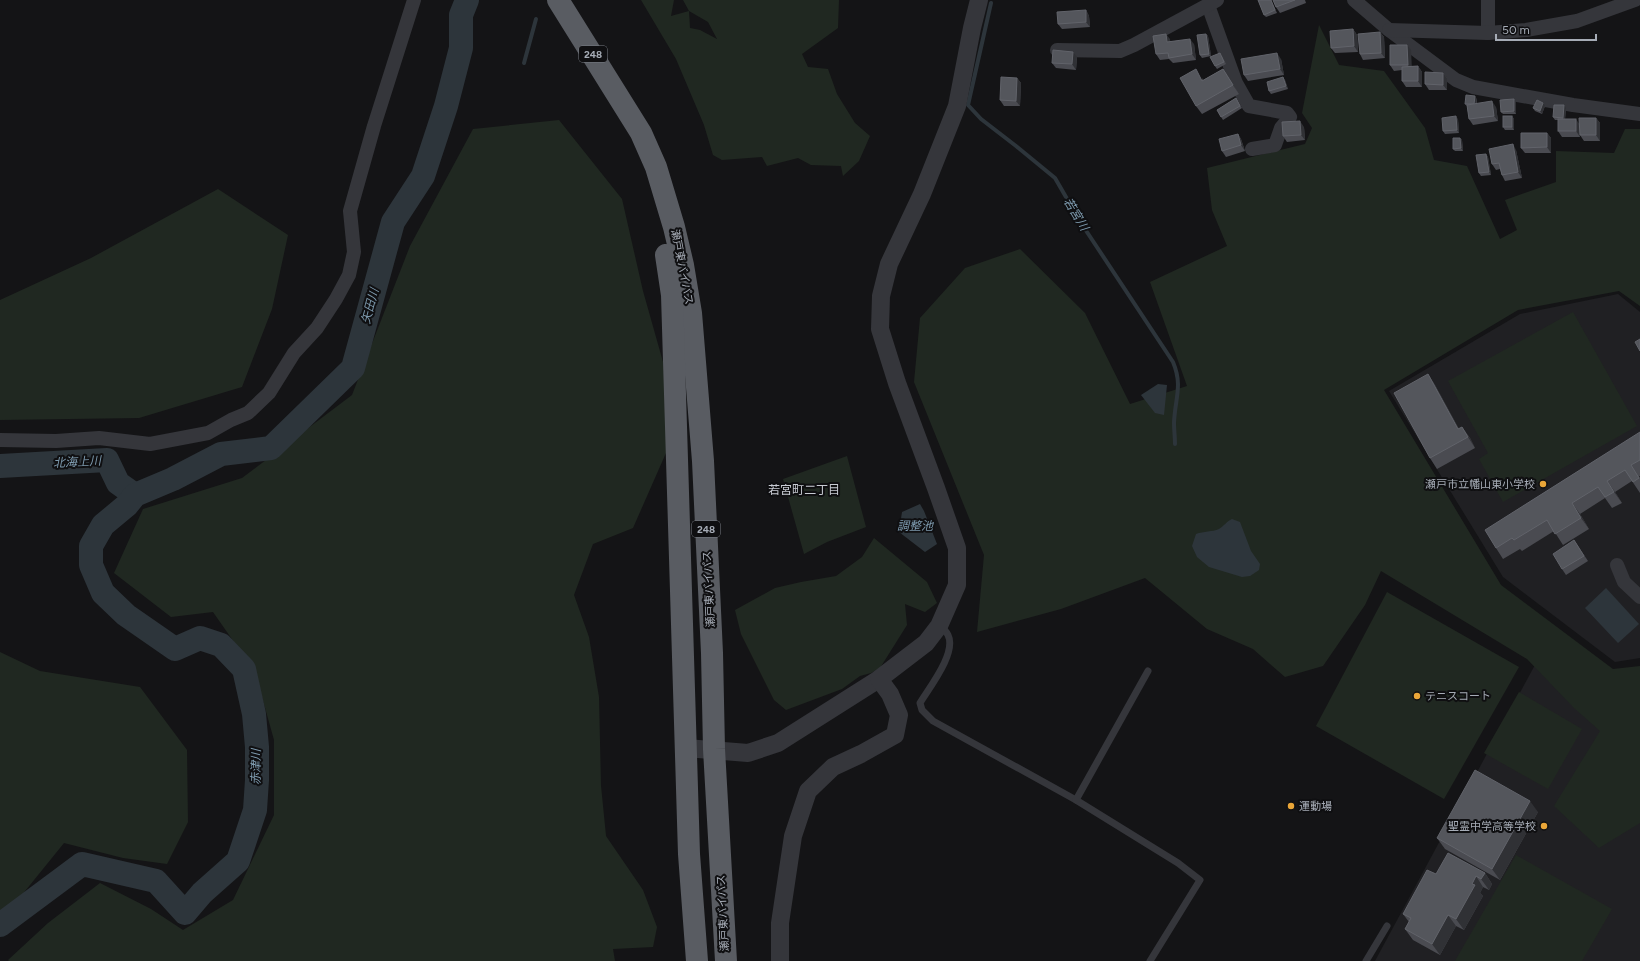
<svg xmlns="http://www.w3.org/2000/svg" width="1640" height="961" font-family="Figtree,'Noto Sans JP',sans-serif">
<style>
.built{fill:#202023}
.green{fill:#202821;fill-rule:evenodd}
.water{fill:#2d353b}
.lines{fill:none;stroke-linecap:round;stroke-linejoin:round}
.stream{stroke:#2d353b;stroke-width:4}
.river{stroke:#2d353b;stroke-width:24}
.service{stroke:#35363b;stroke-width:7}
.minor{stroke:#35363b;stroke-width:14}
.tertiary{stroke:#35363b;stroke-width:18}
.trunk{stroke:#595c62;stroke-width:22}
.wall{fill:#4a4b51}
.shaded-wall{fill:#303135}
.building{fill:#54565c;stroke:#61636a}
.poi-dot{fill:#eaa638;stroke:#0f0f11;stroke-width:1.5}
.labels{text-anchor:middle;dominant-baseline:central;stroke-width:4;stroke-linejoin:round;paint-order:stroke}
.shield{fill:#0f0f11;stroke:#797d84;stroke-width:1}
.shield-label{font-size:10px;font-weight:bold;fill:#a6acb6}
.street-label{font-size:11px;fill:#a6acb6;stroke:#0f0f11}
.poi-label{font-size:11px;fill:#a6acb6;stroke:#0f0f11;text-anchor:end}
.water-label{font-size:12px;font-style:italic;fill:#7e9baf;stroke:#0f0f11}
.neighbourhood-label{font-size:12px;fill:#c7cad2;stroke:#0f0f11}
</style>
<rect width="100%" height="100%" fill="#141416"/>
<!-- built -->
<g class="built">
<path d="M1618,294l22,18v346l-25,4 -112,-85 -114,-186 131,-77z"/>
<path d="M1542,652l98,34v275h-265z"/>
</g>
<!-- green -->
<g class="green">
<path d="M641,0h33l-3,16 18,-5 -6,-11h156l-1,28 -36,26 6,13 20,2 9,25 18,29 15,13 -11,25 -16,15 -2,-10 -30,-1 -13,-7 -31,8 -5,-9 -40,3 -9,-5 -9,-30 -28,-66zM689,11l19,11 9,17 -17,-9 -10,-2z"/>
<path d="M1319,25l20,40 45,6 41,57 9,32 33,6 33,73 17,-9 -12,-30 51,-18v-31l58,2 11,-24h15v177l-21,-15 -101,19 -134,80 117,195 112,84 27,-3v157l-41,25 -45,-42 46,-75 -26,-23 -47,-49 -146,-88 -16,34 -42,61 -38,11 -32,-28 -46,-20 -62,-51 -84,31 -84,23 7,-77 -70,-173 6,-64 45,-50 55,-19 65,64 45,91 57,-18 -37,-104 77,-36 -15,-36 -5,-42 98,-24 7,-16 -10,-15z"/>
<path d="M559,120l63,79 21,92 22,78 8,68 -40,91 -40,16 -19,51 15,42 10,60 2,89 5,50 37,54 14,37 -4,20 -40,2 2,12h-606l-1,-1 40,-37 52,-40 51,26 32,21 50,-30 41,-85v-75l-19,-68 -42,-60 -42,5 -57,-44 29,-64 99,-31 110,-83 58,-149 63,-117z"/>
<path d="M218,189l70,46 -16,74 -30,78 -103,31 -139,2v-120l91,-42z"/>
<path d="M1573,312l64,114 -134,76 -24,-43 9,-6 -40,-72z"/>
<path d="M847,456l19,71 -39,15 -23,12 -21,-75z"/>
<path d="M874,538l53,44 10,21 -12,9 -20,-8 2,21 -27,43 -9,5 -11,3 -18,13 -56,21 -12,-10 -33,-66 -6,-24 40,-22 26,-6 35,-6 26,-19z"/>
<path d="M1387,592l132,75 -75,132 -128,-73z"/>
<path d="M0,652l40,19 100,16 47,63 1,72 -21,42 -44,-6 -59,-15 -64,79z"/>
<path d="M1519,692l63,37 -34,60 -64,-36z"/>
<path d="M1516,855l96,54 -30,52h-127z"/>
</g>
<!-- water -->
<g class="water">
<path d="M1158,384l9,1 -3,30 -9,-2 -14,-18z"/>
<path d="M920,504l4,7 13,33 -12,8 -26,-20 3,-20z"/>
<path d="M1232,519l8,3 11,29 9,13 -1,6 -9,6 -8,1 -33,-10 -12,-10 -5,-11 4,-12c8,-3 16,-2 23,-5 5,-3 8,-8 13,-10z"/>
<path d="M1606,588l33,36 -21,19 -33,-35z"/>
</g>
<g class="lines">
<!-- stream -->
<g class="stream">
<path d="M991,3l-23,102 13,14 35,27 39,32 26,45 92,139c10,24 2,36 1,61 0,7 1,14 1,21"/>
<path d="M524,63l12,-44"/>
</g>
<!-- river -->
<g class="river">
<path d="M0,466l107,-6 11,23 17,12"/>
<path d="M0,925l82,-61 74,17 29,32 17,-20 36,-32 17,-51 2,-30v-33l-3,-33 -10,-45 -23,-24 -21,-7 -25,11 -49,-34 -23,-22 -12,-28v-19l12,-21 24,-20 8,-10 38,-16 48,-25 50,-6 82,-80 40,-146 30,-46 23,-70 15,-58v-33l6,-15"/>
</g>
<!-- service -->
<g class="service">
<path d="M940,625c3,3 6,6 8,10 9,18 -19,53 -28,68l2,7 11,11 143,79 102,63 22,17 -50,81"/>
<path d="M1076,800l72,-129"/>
<path d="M1366,961l21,-35"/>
</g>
<!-- minor -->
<g class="minor">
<path d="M1354,0l35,30 67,50 17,7 100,18 67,9"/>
<path d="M1488,0v33"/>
<path d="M1208,5l28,78 13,23 38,7 3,4 -9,11 -6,17 -23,4"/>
<path d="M1389,30l99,3 38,-3 51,-9 58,-21"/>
<path d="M1057,50l63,1 14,-6 83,-45"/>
<path d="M0,440l56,1 43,-3 51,6 58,-11 23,-13 17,-7 21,-20 25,-40 23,-25 19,-29 13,-24 5,-23 -4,-41 24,-85 40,-126"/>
<path d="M1617,565l7,17 16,15"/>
</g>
<!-- tertiary -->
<g class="tertiary">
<path d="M686,748l62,5 30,-10 101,-64"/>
<path d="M780,961v-38l13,-87 15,-45 25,-24 28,-13 34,-19 4,-20 -9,-21 -11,-15 47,-36 13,-17 18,-41v-37l-21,-60 -39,-105 -17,-54 1,-33 8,-32 33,-70 35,-88 15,-78 7,-28"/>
</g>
<!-- trunk -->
<g class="trunk">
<path d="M558,0l83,133 15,34 18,60 9,38 8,48 12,148 9,192 2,96 12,212"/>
<path d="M666,255l6,40 17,559 8,107"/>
</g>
</g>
<!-- wall -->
<g class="wall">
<path d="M1258,0h13l6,13 -11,4 -2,-2z"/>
<path d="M1273,0h32l1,3 -26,10 -4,-6z"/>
<path d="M1086,10l3,6 1,11 -28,2 -4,-5z"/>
<path d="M1353,29l4,6 1,17 -23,1 -4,-5z"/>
<path d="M1380,32l4,5 1,21 -22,2 -3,-6z"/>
<path d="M1206,34l2,2 3,20 -9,2 -2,-3z"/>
<path d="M1170,39v2l24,3 2,16 -23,3 -4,-4 -9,1 -4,-6z"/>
<path d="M1411,50v16h7l4,6v15h-16l-4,-6v-11l-8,1 -4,-6z"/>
<path d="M1222,56l4,8 -9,5 -2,-3z"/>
<path d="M1077,57l-1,13 -20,-2 -4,-5z"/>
<path d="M1281,59l3,16 -36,6 -4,-6z"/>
<path d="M1223,69l6,8 10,17 -37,20 -6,-8 6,-28 1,2z"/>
<path d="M1443,73l4,5v12h-18l-4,-6z"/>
<path d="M1283,77l2,3 3,9 -17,5 -2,-3z"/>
<path d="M1017,78l4,5 -1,23h-16l-4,-6z"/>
<path d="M1236,98l6,10 -19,12 -6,-10z"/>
<path d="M1477,99v5l19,3 2,14 -25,4 -4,-6 -2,-13 -2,-2z"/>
<path d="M1514,99l2,3v12h-13l-2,-2z"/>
<path d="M1545,106l-3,8 -7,-3 -2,-3z"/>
<path d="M1566,108l-1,11 14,5 17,-6 4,5v18h-16l-4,-6v-1v3h-18l-4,-6v-11h-3l-2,-3z"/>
<path d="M1512,116l2,3v11h-9l-2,-3z"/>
<path d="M1458,119l1,14 -14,1 -2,-3z"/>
<path d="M1304,127l1,13 -18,2 -4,-6z"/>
<path d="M1547,133l4,5v15h-26l-4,-5z"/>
<path d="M1238,134l3,5 4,12 -19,6 -4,-6z"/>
<path d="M1460,138l2,2 1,11h-8l-2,-2z"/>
<path d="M1516,150l6,28 -17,3 -3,-6 -2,-6 -4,1 -4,-6z"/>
<path d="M1486,154l2,3 3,18 -10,1 -2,-3z"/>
<path d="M1428,374l7,11 24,44 3,-2 8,11 5,10 -38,21 -7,-11z"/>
<path d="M1640,432v44h-1l1,2v15l-8,-12 -17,11 7,11 -10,5 -7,-10 -25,16 9,15 -26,16 -9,-14 -32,20 -2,-2 -17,10 -7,-11z"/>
<path d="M1574,540l14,21 -22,14 -4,-6z"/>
<path d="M1538,812l-38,68 -55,-31 -8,-11z"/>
<path d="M1485,873l7,11 -3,6 -6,-3 -3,6 3,3 -19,34 -8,-4 -16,29 -27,-15 -8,-11 4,-7 -6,-8 33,-40z"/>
</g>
<!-- shaded-wall -->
<g class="shaded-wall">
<path d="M1086,10l3,6 1,11 -4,-5z"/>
<path d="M1353,29l4,6 1,17 -4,-6z"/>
<path d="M1380,32l4,5 1,21 -4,-5z"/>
<path d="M1166,34l4,5 1,8 -4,-5z"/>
<path d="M1206,34l2,2 3,20 -2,-2z"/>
<path d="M1190,39l4,5 2,16 -4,-6z"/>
<path d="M1407,45l4,5 1,20 -4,-5z"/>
<path d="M1073,52l4,5 -1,13 -4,-6z"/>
<path d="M1277,53l4,6 3,16 -4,-6z"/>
<path d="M1418,66l4,6v15l-4,-6z"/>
<path d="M1223,69l6,8 10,17 -6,-9z"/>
<path d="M1443,73l4,5v12l-4,-5z"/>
<path d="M1283,77l2,3 3,9 -2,-3z"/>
<path d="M1017,78l4,5 -1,23 -4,-5z"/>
<path d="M1475,96l2,3 -1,8 -2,-3z"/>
<path d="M1514,99l2,3v12l-2,-3z"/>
<path d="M1492,101l4,6 2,14 -4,-5z"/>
<path d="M1543,103l2,3 -3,8 -2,-3z"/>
<path d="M1564,105l2,3 -1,12 -2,-2z"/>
<path d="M1456,116l2,3 1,14 -2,-3z"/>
<path d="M1512,116l2,3v11l-2,-3z"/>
<path d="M1596,118l4,5v18l-4,-6z"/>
<path d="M1576,119l4,6v12l-4,-6z"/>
<path d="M1300,121l4,6 1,13 -4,-5z"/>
<path d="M1547,133l4,5v15l-4,-6z"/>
<path d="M1238,134l3,5 4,12 -4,-6z"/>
<path d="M1460,138l2,2 1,11 -2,-3z"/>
<path d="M1513,144l3,6 6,28 -4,-6z"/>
<path d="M1486,154l2,3 3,18 -2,-3z"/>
<path d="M1428,374l7,11 30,55 -7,-11z"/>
<path d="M1462,427l8,11 5,10 -7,-11z"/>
<path d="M1607,481l8,11 7,11 -8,-11z"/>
<path d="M1572,503l8,11 9,15 -8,-11z"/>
<path d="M1530,801l8,11 -38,68 -8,-11z"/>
<path d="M1485,873l7,11 -3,6 -8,-11z"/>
<path d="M1476,876l7,11 -3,6 3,3 -19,34 -8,-11 16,-35z"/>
<path d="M1448,915l8,11 -16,29 -8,-11z"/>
</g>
<!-- building -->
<g class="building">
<path d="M1258,0h13l4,10 -11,5z"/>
<path d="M1273,0h22l-19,7z"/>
<path d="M1086,10v12l-28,2 -1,-12z"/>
<path d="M1353,29l1,17 -23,2 -1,-17z"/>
<path d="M1380,32l1,21 -21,1 -2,-20z"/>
<path d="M1166,34l1,8 23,-3 2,15 -23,4 -1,-5 -12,1 -3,-18z"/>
<path d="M1206,34l3,20 -9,1 -3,-20z"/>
<path d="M1390,45h17l1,20h-18z"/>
<path d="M1053,50l20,2 -1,12 -20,-1z"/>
<path d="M1220,53l4,9 -9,4 -5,-9z"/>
<path d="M1277,53l3,16 -36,6 -3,-16z"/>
<path d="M1418,66v15h-16v-14z"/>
<path d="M1196,69l6,12 21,-12 10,16 -37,21 -16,-28z"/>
<path d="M1425,72l18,1v12l-18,-1z"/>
<path d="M1001,77l16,1 -1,23 -16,-1z"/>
<path d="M1283,77l3,9 -17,5 -2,-9z"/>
<path d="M1466,95l9,1 -1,8h-9z"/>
<path d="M1236,98l4,8 -19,11 -4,-7z"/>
<path d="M1514,99v12l-13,1 -1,-12z"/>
<path d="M1537,100l6,3 -3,8 -7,-3z"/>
<path d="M1492,101l2,15 -25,3 -2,-14z"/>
<path d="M1554,105h10l-1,13 -10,-1z"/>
<path d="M1456,116l1,14 -14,1 -1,-13z"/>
<rect x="1503" y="116" width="9" height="11"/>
<path d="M1579,118h17v17h-16z"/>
<rect x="1558" y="119" width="18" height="12"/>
<path d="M1300,121l1,14 -18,1 -1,-14z"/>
<path d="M1521,133h26v14l-26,1z"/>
<path d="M1238,134l3,11 -19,6 -3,-12z"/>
<path d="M1453,138h7l1,10 -8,1z"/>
<path d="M1513,144l5,28 -16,3 -3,-12 -7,1 -3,-15z"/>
<path d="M1486,154l3,18 -10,1 -3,-18z"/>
<path d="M1640,339v12l-5,-9z"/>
<path d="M1428,374l30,55 4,-2 6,10 -38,21 -36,-65z"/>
<path d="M1640,432v28l-9,5 8,13 -6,4 -8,-12 -18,11 7,11 -9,5 -7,-10 -26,16 9,15 -26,16 -8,-14 -33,20 -2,-2 -16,10 -11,-18z"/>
<path d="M1574,540l10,16 -22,13 -9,-15z"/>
<path d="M1475,770l55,31 -38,68 -55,-31z"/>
<path d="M1448,853l37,20 -4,6 -5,-3 -4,8 3,1 -19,34 -8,-4 -16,29 -27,-15 6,-11 -8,-4 24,-44 9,4z"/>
</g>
<!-- markers -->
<g class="poi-dot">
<circle cx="1543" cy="484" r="4"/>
<circle cx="1417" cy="696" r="4"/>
<circle cx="1291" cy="806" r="4"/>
<circle cx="1544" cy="826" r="4"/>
</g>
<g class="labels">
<!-- shield labels -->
<g class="shield">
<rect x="579" y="46" width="28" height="16" rx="3"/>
<rect x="692" y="521" width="28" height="16" rx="3"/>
</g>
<g class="shield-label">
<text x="593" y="54">248</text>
<text x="706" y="529">248</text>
</g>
<!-- street labels -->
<g class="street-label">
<text transform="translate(682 267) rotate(79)">瀬戸東バイパス</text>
<text transform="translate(709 589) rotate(-93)">瀬戸東バイパス</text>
<text transform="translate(723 913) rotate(-93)">瀬戸東バイパス</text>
</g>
<!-- poi labels -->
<g class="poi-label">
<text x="1535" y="484">瀬戸市立幡山東小学校</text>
<text x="1425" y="696" text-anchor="start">テニスコート</text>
<text x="1299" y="806" text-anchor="start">運動場</text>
<text x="1536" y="826">聖霊中学高等学校</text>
</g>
<!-- water labels -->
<g class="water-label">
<text transform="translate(1076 214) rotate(59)">若宮川</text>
<text transform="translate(370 306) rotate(-75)">矢田川</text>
<text transform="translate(77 462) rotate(-3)">北海上川</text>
<text x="915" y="526">調整池</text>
<text transform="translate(256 767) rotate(-89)">赤津川</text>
</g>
<!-- neighbourhood labels -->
<g class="neighbourhood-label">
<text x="804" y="490">若宮町二丁目</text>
</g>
</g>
<!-- scale -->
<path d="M1496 34v6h100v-6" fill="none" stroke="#a6acb6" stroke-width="2"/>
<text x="1502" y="34" font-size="12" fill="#a6acb6" stroke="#0f0f11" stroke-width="3" paint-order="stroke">50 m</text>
</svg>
